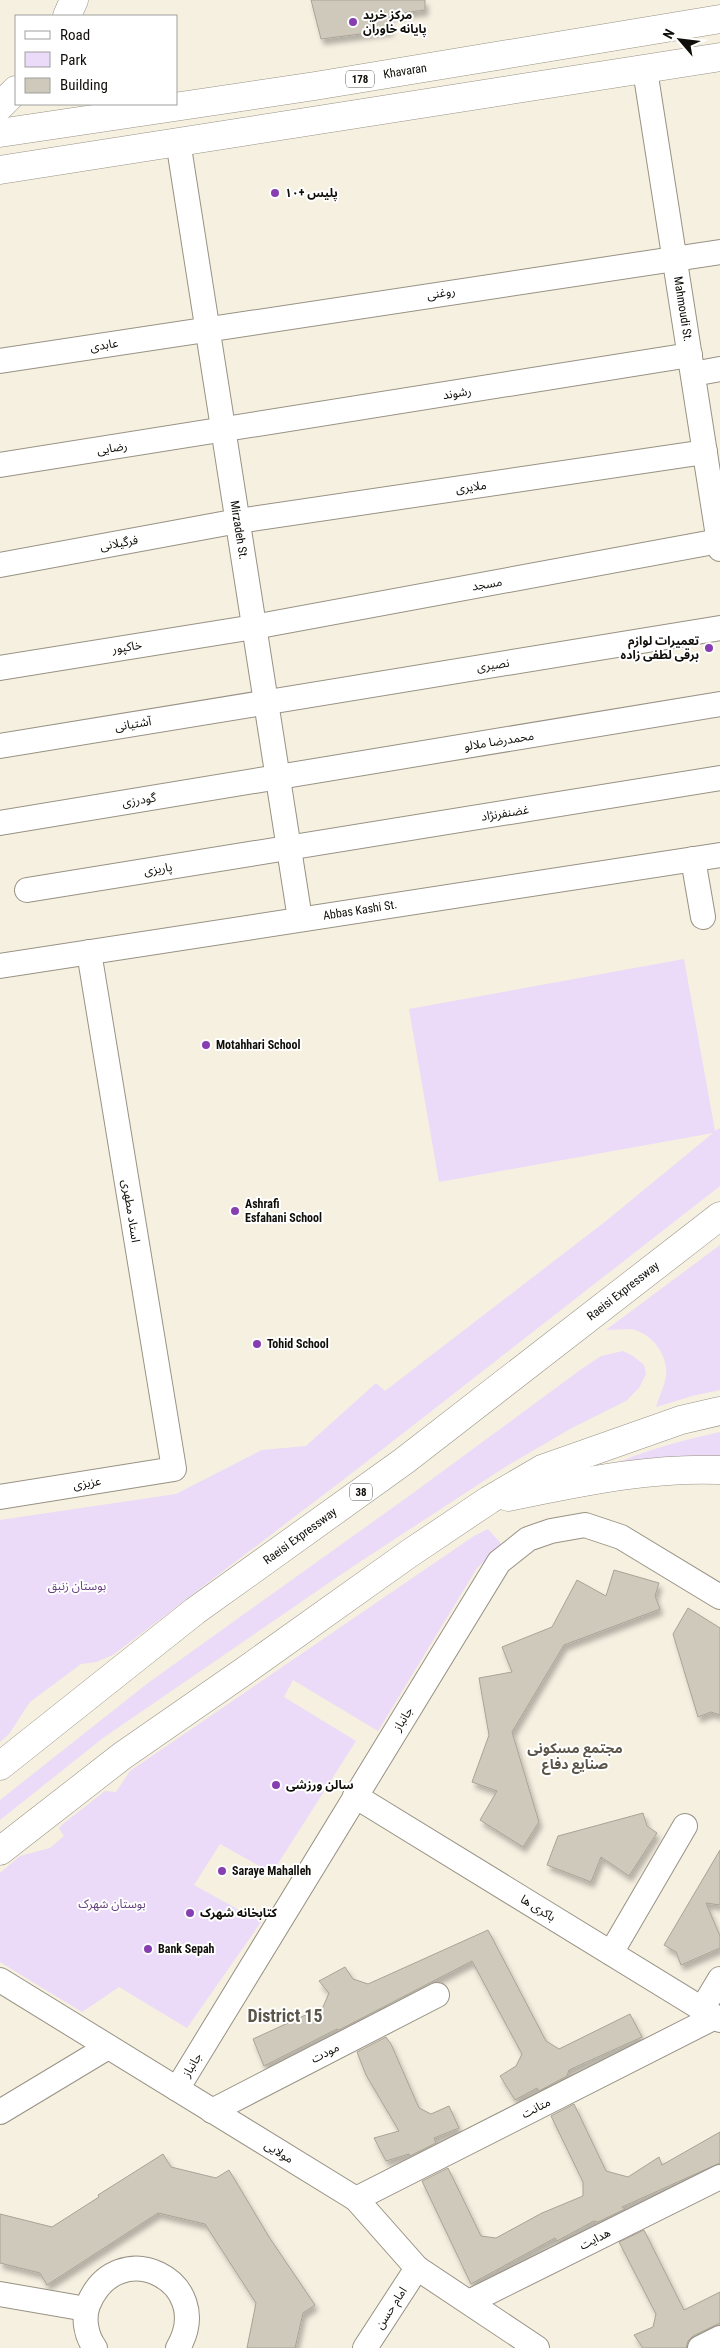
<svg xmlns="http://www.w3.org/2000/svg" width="720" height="2348" font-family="'Roboto Condensed','Noto Sans Arabic',sans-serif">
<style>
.green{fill:#ebdaf8}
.building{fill:#cfc9bb;stroke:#a9a396;filter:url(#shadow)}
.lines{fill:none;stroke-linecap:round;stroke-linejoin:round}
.minor-casing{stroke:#989284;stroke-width:26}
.major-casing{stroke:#989284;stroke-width:29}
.highway-casing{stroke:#989284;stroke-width:29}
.minor{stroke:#fff;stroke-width:24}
.major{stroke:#fff;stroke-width:28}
.highway{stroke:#fff;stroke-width:28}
.poi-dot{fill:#863eb1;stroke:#fff;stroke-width:2}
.labels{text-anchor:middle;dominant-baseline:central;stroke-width:4;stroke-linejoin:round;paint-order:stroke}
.shield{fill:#fff;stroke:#585653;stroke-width:1}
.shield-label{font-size:11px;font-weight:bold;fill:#100e09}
.poi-label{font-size:12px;font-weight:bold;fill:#100e09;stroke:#fff;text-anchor:start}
.street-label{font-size:12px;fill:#100e09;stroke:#fff}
.park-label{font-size:12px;fill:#653f7e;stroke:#fff}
.neighbourhood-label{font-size:14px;font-weight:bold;fill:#5c564a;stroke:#fff}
.district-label{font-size:18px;font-weight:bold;fill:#5c564a;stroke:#fff}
</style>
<defs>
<filter id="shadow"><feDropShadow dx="3" dy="5.5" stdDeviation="2.5" flood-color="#0004"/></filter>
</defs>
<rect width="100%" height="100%" fill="#f6f0e1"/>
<!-- green -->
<g class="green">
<path d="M684,959l31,172 5,-3v58l-368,287 -239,182 -17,7 -15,2 -51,38 -21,32 -9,8v-222l176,-26 86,-44 44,-4 70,-63 9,8 221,-170 107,-88 -274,49 -30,-173z"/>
<path d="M720,1245v145l-28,6 -36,11c3,-10 8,-20 10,-30 3,-22 -15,-46 -37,-48 -7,0 -16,1 -23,1z"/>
<path d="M623,1351l10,5 11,9 2,9 -7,14 -13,13 -56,28 -65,38 -153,100 -249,171 -103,82v-20l148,-117 261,-187 174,-128 18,-12z"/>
<path d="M720,1432v29l-115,7c37,-17 75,-27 115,-36z"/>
<path d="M488,1529l14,16 -25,23 -99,163 -85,-51 -9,17 72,44 -84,132 -52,-29 -26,41 67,37 -74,106 -68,-41 -37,25 -82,-50v-89l20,-17 30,-8 14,-12 -5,-8 4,-4 42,-33 11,1 14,-21 344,-235z"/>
</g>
<!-- building -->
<g class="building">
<path d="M311,0h114v10l-39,5 5,15 -70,9z"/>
<path d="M614,1570l45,13 -4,13 5,13 -96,36 -52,87 27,90 -16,25 -43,-27 17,-29 -25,-9 17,-47 -10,-57 33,-6 -10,-25 50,-20 25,-47 29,16z"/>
<path d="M688,1608l32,20v87l-9,-3 -13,5 -25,-83z"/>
<path d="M643,1813l4,13 10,7 -28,43 -28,-19 -10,25 -44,-17 11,-29z"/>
<path d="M720,1850v55l-14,-2 14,33v12l-39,17 -5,-13 -12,-7z"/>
<path d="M488,1930l58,111 13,8 71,-35 12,23 -73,33 -2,6 -28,15 -2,-3 -22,12 -15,-24 16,-10 6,-12 -50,-93 -133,69 -2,-1 -73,37 -11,-27 70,-32 6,-14 -10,-12 26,-14 8,12 15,5z"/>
<path d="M386,2037l5,7 28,64 12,6 18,-8 10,22 -25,10 2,5 -26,13 -1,-2 -23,7 -12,-23 25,-7 -33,-56 -9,-23z"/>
<path d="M574,2104l32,67 22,6 31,-20 3,8 58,-33v31l-98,44 3,2 -27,13 -4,-1 -37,20 -2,-3 -84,46 -49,-103 26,-13 33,68 15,2 46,-25 41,-17v-14l-32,-66z"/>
<path d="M163,2154l8,13 45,11 13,-8 40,67 46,68 -12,8 -8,35h-48l9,-45 -51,-79 -47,-11 -111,72 -7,-12 -40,-10v-49l52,13 47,-30 -1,-2z"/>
<path d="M644,2230l40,80 36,-18v31l-27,13 -5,5 -2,7h-43l-9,-13 19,-8 3,-13 -37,-72z"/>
</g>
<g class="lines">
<!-- minor casing -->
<g class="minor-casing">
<g id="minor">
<path d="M645,70l75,479"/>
<path d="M178,141l122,778"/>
<path d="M0,361l720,-109"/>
<path d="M693,374l27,-5"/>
<path d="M0,465l690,-110"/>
<path d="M0,565l238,-44 467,-69"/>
<path d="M0,668l254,-41 465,-86"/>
<path d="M0,746l720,-118"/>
<path d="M0,823l720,-119"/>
<path d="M693,859l10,58"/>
<path d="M27,890l693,-112"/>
<path d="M0,966l720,-111"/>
<path d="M0,1497l174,-28 -85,-517"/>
<path d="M355,1796l365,224"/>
<path d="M611,1953l74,-127"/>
<path d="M0,1980l356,219 61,69 120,80"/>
<path d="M702,2009l18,-30"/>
<path d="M177,2089l322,-527 29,-23 23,-8 34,-6 36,12 99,60"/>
<path d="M212,2111l225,-116"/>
<path d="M0,2112l108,-65"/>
<path d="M356,2199l359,-182"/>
<path d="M0,2294l86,15"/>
<path d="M469,2302l251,-125"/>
<path d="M95,2348c-9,-12 -12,-30 -7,-43 29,-73 129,-24 90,43"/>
<path d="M365,2348l52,-80"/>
<path d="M700,2348l20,-10"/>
</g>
</g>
<!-- major casing -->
<g class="major-casing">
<g id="major">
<path d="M67,16l7,-16"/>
<path d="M0,106l16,-16"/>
<path d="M0,133l315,-47 405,-67"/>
<path d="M0,170l720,-113"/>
</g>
</g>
<!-- highway casing -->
<g class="highway-casing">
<g id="highway">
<path d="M508,1497c70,-14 140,-30 212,-27"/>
<path d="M0,1766l195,-155 209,-150 316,-245"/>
<path d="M0,1851l122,-95 121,-84 167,-119 79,-53 53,-31 139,-49 39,-9"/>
</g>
</g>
<!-- minor -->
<use href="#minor" class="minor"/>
<!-- major -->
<use href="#major" class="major"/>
<!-- highway -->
<use href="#highway" class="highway"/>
</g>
<!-- markers -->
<g class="poi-dot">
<circle cx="353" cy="22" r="5"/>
<circle cx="275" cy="193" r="5"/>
<circle cx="709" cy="648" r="5"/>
<circle cx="206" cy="1045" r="5"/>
<circle cx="235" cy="1211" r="5"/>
<circle cx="257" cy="1344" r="5"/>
<circle cx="276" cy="1785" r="5"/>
<circle cx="222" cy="1871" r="5"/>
<circle cx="190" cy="1913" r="5"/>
<circle cx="148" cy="1949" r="5"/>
</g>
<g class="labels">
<!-- shield labels -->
<g class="shield">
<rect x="346" y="70.5" width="28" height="17" rx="4"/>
<rect x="350" y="1483.5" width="22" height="17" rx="4"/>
</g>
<g class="shield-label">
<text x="360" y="79">178</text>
<text x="361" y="1492">38</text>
</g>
<!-- poi labels -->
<g class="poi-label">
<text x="363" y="15">مرکز خرید<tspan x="363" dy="14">پایانه خاوران</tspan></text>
<text x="285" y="193">پلیس +۱۰</text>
<text x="699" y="641" text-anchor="end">تعمیرات لوازم<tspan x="699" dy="14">برقی لطفی زاده</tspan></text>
<text x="216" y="1045">Motahhari School</text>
<text x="245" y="1204">Ashrafi<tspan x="245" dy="14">Esfahani School</tspan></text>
<text x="267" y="1344">Tohid School</text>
<text x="286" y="1785">سالن ورزشی</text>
<text x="232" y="1871">Saraye Mahalleh</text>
<text x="200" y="1913">کتابخانه شهرک</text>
<text x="158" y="1949">Bank Sepah</text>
</g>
<!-- street labels -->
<g class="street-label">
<text transform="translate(405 71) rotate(-9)">Khavaran</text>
<text transform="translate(441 293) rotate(-9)">روغنی</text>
<text transform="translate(683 309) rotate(81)">Mahmoudi St.</text>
<text transform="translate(104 345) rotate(-9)">عابدی</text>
<text transform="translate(457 393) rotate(-9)">رشوند</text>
<text transform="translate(112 448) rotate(-9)">رضایی</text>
<text transform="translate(471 487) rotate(-8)">ملایری</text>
<text transform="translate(239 530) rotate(81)">Mirzadeh St.</text>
<text transform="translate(119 543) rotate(-10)">فرگیلانی</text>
<text transform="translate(487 584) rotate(-10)">مسجد</text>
<text transform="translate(127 647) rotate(-9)">خاکپور</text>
<text transform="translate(493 665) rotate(-9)">نصیری</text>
<text transform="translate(133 724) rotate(-9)">آشتیانی</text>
<text transform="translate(499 741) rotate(-9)">محمدرضا ملالو</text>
<text transform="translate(139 800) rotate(-9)">گودرزی</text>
<text transform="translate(505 813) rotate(-9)">غضنفرنژاد</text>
<text transform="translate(158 869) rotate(-9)">پاریزی</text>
<text transform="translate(360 910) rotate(-9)">Abbas Kashi St.</text>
<text transform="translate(131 1211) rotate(81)">استاد مطهری</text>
<text transform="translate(623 1291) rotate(-38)">Raeisi Expressway</text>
<text transform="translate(87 1483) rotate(-9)">عزیزی</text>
<text transform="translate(300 1536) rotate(-36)">Raeisi Expressway</text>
<text transform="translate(403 1719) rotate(-58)">جانباز</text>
<text transform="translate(538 1908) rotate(32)">باکری ها</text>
<text transform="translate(325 2053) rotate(-27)">مودت</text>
<text transform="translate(192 2065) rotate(-59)">جانباز</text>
<text transform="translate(536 2108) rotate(-27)">متانت</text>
<text transform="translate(279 2152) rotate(32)">مولايی</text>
<text transform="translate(595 2239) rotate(-27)">هدایت</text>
<text transform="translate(391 2308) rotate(-57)">امام حسن</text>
</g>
<!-- park labels -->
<g class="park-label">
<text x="77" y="1586">بوستان زنبق</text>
<text x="112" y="1904">بوستان شهرک</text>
</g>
<!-- neighbourhood labels -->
<g class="neighbourhood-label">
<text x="575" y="1748">مجتمع مسکونی<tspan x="575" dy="16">صنایع دفاع</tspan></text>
</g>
<!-- district labels -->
<g class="district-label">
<text x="285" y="2015">District 15</text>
</g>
</g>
<!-- legend -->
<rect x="15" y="15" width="162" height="90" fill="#ffffff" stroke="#9f9f9d"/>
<rect x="25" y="31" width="25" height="8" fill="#ffffff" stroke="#9f9f9d"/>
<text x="60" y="40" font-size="15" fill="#100e09">Road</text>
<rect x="25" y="52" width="25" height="15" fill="#ebdaf8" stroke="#9f9f9d"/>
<text x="60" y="65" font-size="15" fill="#100e09">Park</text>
<rect x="25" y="78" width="25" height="15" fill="#cfc9bb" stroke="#9f9f9d"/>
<text x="60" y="90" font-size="15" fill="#100e09">Building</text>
<!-- north arrow -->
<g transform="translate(680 40) rotate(298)" stroke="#ffffff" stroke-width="4" paint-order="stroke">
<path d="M0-4L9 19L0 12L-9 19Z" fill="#100e09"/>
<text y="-8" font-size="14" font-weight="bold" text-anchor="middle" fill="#100e09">N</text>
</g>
</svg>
